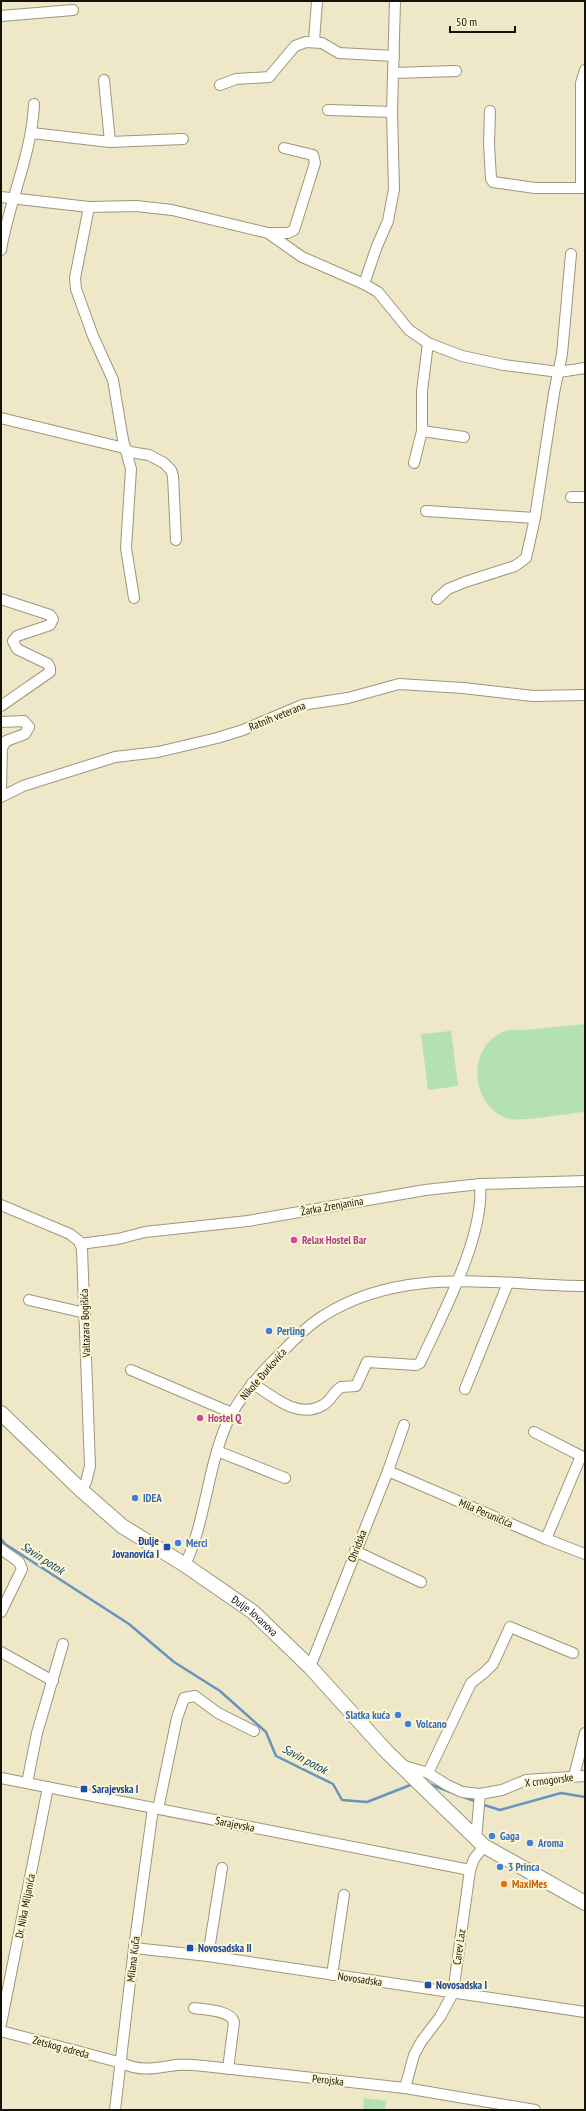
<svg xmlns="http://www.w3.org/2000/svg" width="586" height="2111" font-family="'PT Sans Narrow',sans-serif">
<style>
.green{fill:#b3e1b2}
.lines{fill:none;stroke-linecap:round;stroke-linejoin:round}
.stream{stroke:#6793bf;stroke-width:2.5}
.street-casing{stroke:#9d9779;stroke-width:12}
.secondary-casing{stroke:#9d9779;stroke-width:16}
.street{stroke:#fff;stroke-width:10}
.secondary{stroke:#fff;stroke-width:14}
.hotel-dot{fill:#d1479c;stroke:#fdf6d5;stroke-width:1.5}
.shop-dot{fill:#3f7fe0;stroke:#fdf6d5;stroke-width:1.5}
.transit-dot{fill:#1a4fb4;stroke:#fdf6d5;stroke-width:1.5}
.food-dot{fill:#e8710a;stroke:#fdf6d5;stroke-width:1.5}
.labels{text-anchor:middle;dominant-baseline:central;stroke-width:4;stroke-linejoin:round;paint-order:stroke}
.street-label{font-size:11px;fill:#141106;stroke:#fdf6d5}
.hotel-label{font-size:11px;font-weight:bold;fill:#b23c85;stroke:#fdf6d5;text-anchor:start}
.shop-label{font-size:11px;font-weight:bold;fill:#366cbe;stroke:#fdf6d5;text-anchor:start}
.transit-label{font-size:11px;font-weight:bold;fill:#164399;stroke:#fdf6d5;text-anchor:start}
.food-label{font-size:11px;font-weight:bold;fill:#c56008;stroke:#fdf6d5;text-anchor:start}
.water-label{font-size:12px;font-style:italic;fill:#073964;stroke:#fdf6d5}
</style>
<rect width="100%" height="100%" fill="#efe8c8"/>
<!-- green -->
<g class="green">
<path d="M585,1024v88c-14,1 -66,10 -76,7 -38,-11 -44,-71 -6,-87 6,-3 15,-2 21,-2 21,-2 41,-4 61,-6z"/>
<path d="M451,1031l7,55 -30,4 -7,-56z"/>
<path d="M364,2098l22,3 -1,9h-22z"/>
</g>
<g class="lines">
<!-- stream -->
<g class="stream">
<path d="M1,1539l4,5 124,80 45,38 46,29 46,41 10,24 57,28 9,16 25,2 46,-18"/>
<path d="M429,1784l48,18"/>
<path d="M481,1804l19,6 61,-17 24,4"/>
</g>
<!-- street casing -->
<g class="street-casing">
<g id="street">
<path d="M1,16l72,-6"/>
<path d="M314,41l3,-40"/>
<path d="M393,73l63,-2"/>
<path d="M220,85l16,-6 33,-2 26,-31 11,-4 16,1 17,10 55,3"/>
<path d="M328,110l64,2"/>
<path d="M490,111l-1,33 2,35 2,3 42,6h50"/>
<path d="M32,133l78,9 -6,-62"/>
<path d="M110,142l73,-3"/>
<path d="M581,188v-105l4,-13"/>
<path d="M1,197l88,10 47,-1 36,4 96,23 34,24 62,27 14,8 31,38 19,13 34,13 42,9 55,7 26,-4"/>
<path d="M89,207l-14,71 1,11 17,47 20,44 10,60 8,29 -5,79 8,50"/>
<path d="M268,233h20l6,-3 21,-67 -2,-8 -29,-7"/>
<path d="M1,250c8,-49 31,-96 33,-146"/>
<path d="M364,284l13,-38 11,-25 6,-32 -2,-77 3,-111"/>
<path d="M1,418l123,30 6,4 19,3 15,8 7,7 2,6 3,64"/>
<path d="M422,431l42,6"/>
<path d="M414,463l8,-32v-40l6,-48"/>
<path d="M571,497h14"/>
<path d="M426,511l109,7"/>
<path d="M1,599l49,16 3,4 -3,6 -33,11 -4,5 4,8 31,15 2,4v4l-49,34"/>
<path d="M437,599l11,-10 17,-7 50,-16 11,-8 9,-40 19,-125 8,-39 9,-100"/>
<path d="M1,722l23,-1 5,6 -4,7 -19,7 -4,7 -1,42"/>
<path d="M1,797l22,-11 92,-29 43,-5 59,-14 26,-8 59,-25 46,-7 51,-14 64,4 70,8 52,-1"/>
<path d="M1,1205l69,29 9,7 3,8 8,217 -4,16 -5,8"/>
<path d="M80,1244l38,-5 27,-7 103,-11 177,-31 55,-6 105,-3"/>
<path d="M29,1300l56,13"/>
<path d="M131,1370l101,43"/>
<path d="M252,1383c20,13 46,37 71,22 8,-4 10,-13 18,-18l15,-1 11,-24 49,3 4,-2c22,-48 65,-127 60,-179"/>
<path d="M465,1389l43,-106"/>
<path d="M534,1432l51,26"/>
<path d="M217,1451l68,27"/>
<path d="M388,1471l158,68 39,15"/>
<path d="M546,1539l35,-83"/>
<path d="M1,1549l18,13 3,7 -21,43"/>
<path d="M355,1551l66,31"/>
<path d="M185,1565c21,-45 22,-96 42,-142 13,-28 35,-52 57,-73 12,-12 24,-25 39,-34 80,-51 173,-31 262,-30"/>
<path d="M1,1652l52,29"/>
<path d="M310,1667l78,-196 16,-46"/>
<path d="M401,1765l27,8 19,12 15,7 18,2 22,-4 24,-10 59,-4"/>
<path d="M428,1773l43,-90 14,-11 8,-8 17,-37 63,26"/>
<path d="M574,1776l11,-43"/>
<path d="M1,1778l469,92"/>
<path d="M27,1783l10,-50 26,-89"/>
<path d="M158,1809l19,-91 7,-20 11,-2 23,17 36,18"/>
<path d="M476,1839l4,-45"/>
<path d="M134,1948l74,8 377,56"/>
<path d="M208,1956l14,-88"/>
<path d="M332,1975l12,-80"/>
<path d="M194,2008c12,2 36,2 40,14l-6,47"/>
<path d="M1,2024l47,-237"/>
<path d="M1,2031l121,32c19,9 34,5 54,2 9,-1 19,0 28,1l201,22 130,22"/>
<path d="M405,2088l9,-33 7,-13 19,-25 13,-24 17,-123 4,-11 10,-13"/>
<path d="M115,2110l19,-162 19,-140"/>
</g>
</g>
<!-- secondary casing -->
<g class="secondary-casing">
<g id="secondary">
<path id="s1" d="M1,1413l80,77 41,36 63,39 68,47 57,55 76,84 98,95 101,57"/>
</g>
</g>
<!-- street -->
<use href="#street" class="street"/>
<!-- secondary -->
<use href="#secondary" class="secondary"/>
</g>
<!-- markers -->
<g class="hotel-dot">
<circle cx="294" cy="1240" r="4"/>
<circle cx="200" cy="1418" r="4"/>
</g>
<g class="shop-dot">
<circle cx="269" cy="1331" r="4"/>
<circle cx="135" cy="1498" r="4"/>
<circle cx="178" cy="1543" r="4"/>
<circle cx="398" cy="1715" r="4"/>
<circle cx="408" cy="1724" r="4"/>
<circle cx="492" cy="1836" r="4"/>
<circle cx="530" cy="1843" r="4"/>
<circle cx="500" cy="1867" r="4"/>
</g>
<g class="transit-dot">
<rect x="163" y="1543" width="8" height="8" rx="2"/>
<rect x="80" y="1785" width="8" height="8" rx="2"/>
<rect x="186" y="1944" width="8" height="8" rx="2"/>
<rect x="424" y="1981" width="8" height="8" rx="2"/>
</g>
<circle class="food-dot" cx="504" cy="1884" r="4"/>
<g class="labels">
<!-- street labels -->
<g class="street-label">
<text transform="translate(277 716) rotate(-22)">Ratnih veterana</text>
<text transform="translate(332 1206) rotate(-10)">Žarka Zrenjanina</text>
<text transform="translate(85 1323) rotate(-92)">Valtazara Bogišića</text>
<text transform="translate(263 1374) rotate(-49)">Nikole Đurkovića</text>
<text transform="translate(486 1513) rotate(23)">Mila Peruničića</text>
<text transform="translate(357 1546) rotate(-68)">Ohridska</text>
<text stroke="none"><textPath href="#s1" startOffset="326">Đulje Jovanova</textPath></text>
<text transform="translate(549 1780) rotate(-7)">X crnogorske</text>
<text transform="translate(235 1824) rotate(11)">Sarajevska</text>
<text transform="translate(25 1906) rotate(-79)">Dr. Nika Miljanića</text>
<text transform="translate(459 1947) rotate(-82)">Carev Laz</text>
<text transform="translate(133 1959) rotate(-83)">Milana Kuča</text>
<text transform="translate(360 1979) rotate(8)">Novosadska</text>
<text transform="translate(61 2047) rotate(15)">Zetskog odreda</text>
<text transform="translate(328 2080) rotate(6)">Perojska</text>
</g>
<!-- hotel labels -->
<g class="hotel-label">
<text x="302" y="1240">Relax Hostel Bar</text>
<text x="208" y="1418">Hostel Q</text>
</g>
<!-- shop labels -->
<g class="shop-label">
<text x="277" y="1331">Perling</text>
<text x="143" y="1498">IDEA</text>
<text x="186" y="1543">Merci</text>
<text x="390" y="1715" text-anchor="end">Slatka kuća</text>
<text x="416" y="1724">Volcano</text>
<text x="500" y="1836">Gaga</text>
<text x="538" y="1843">Aroma</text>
<text x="508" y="1867">3 Princa</text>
</g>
<!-- transit labels -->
<g class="transit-label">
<text x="159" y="1541" text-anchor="end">Đulje<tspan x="159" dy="13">Jovanovića I</tspan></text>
<text x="92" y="1789">Sarajevska I</text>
<text x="198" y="1948">Novosadska II</text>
<text x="436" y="1985">Novosadska I</text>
</g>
<!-- food labels -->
<g class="food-label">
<text x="512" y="1884">MaxiMes</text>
</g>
<!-- water labels -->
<g class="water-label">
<text transform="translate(43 1558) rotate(33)">Savin potok</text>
<text transform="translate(305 1759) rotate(28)">Savin potok</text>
</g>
</g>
<!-- border -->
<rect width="586" height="2111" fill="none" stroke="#141106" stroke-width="4"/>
<!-- scale -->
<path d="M450 26v6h65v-6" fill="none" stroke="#141106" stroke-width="2"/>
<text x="456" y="26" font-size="12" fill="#141106" stroke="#fdf6d5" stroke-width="3" paint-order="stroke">50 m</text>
</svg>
